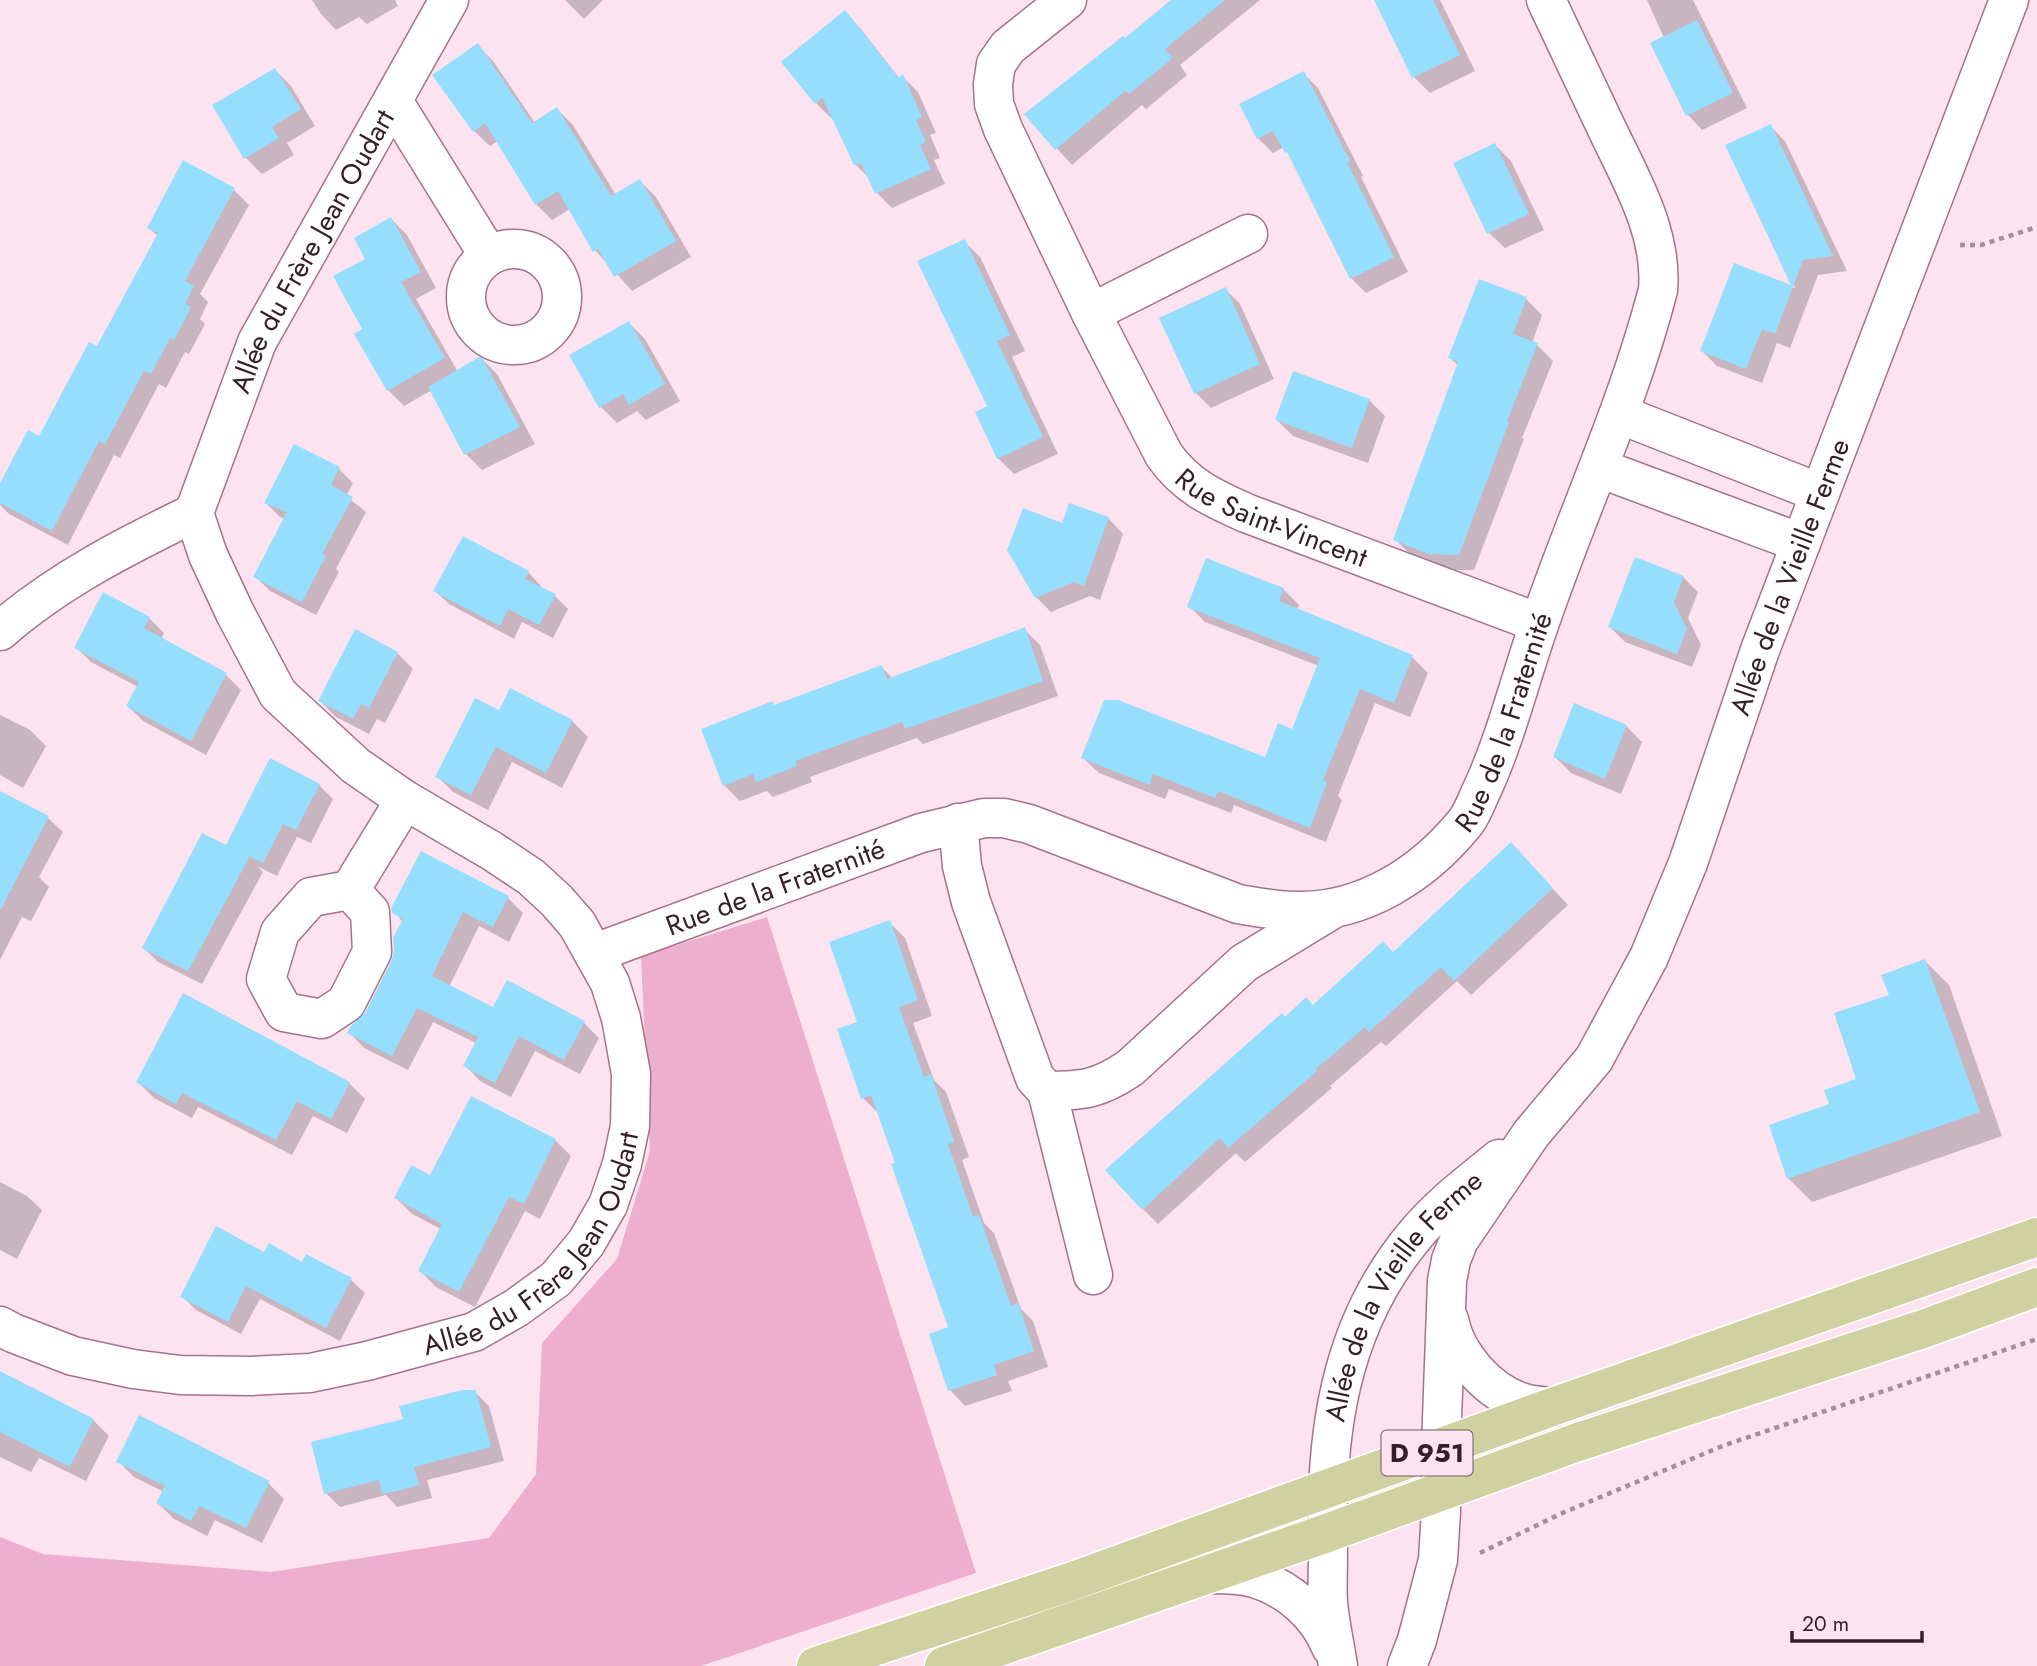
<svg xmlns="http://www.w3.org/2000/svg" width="2037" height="1666" font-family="Jost,sans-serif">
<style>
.green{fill:#eeafce}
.shadow{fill:#0003}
.building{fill:#96defe}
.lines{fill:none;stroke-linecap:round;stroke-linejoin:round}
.minor-casing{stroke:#a7718c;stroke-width:41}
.major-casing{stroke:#fff;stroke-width:41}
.path{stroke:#a58d99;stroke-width:4.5;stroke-dasharray:5 5;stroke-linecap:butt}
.minor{stroke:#fff;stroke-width:38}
.major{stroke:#d1d0a0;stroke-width:38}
.labels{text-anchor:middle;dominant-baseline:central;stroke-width:6;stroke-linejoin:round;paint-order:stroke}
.shield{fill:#fce3ef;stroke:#705964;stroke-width:2}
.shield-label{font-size:26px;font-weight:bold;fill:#341e29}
.street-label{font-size:28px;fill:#341e29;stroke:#fce3ef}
</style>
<rect width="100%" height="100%" fill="#fce3ef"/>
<!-- green -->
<path class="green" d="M767,917l209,656 -275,93h-701v-129l43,17 228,18 218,-34 47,-64 6,-131 75,-84 33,-108 -9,-195z"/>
<!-- shadow -->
<g class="shadow">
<path d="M312,0h83l3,6 -31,18 -8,-7 -23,13 -15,-16z"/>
<path d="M565,0h38l-19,19z"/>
<path d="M1173,0h87l-80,65 7,10 -41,34 -4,-4 -70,60 -46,-51 99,-73z"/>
<path d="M1375,0h65l35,71 -45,22 -16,-16z"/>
<path d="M1647,0h46l54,108 -45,22 -14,-15 -24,-77z"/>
<path d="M845,13l15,15 40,51 3,-2 15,15 18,41 -6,2 10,23 -6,2 11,24 -53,24 -15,-15 -6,-13 -16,-16 -22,-48 -2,2 -15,-15z"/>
<path d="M477,45l16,16 42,62 22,-14 16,16 43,70 24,-14 16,16 35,60 -59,34 -37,-41 -25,-41 -18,11 -16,-16 -38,-63 -8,5 -16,-15z"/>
<path d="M275,70l16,16 24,40 -28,17 7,12 -32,19 -16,-16 -31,-52z"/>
<path d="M1304,74l14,14 45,88 -2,1 47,95 -42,21 -15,-15 -60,-122 -7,-9 -11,6 -15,-15z"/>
<path d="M1770,126l15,15 62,130 -29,4 -28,73 -13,-5 -15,40 -45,-17 -15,-15 33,-86 60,23 -67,-143z"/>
<path d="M1495,145l16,16 33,69 -39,18 -16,-15z"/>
<path d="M234,190l15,15 -49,89 8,8 -8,17 5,5 -16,30 -4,-2 -19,36 -7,-4 -39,74 -6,-3 -46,90 -59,-31 -9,-9v-18l40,-49 58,-89 60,-113 -9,-8z"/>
<path d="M391,219l16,16 29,53 -20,11 42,73 23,-14 16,16 38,70 -53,26 -16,-16 -34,-64 -28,16 -16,-16 -23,-60 3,-71z"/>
<path d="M964,241l16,16 45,94 -13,6 46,97 -44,20 -16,-16z"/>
<path d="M1225,289l15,15 34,75 -63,29 -15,-15 -34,-75z"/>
<path d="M1526,299l16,16 -10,28 5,2 16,16 -31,77 2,1 -50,131h-28l-35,-15 -16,-16 64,-173 -9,-8z"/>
<path d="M629,323l16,16 35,62 -34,19 -9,-9 -20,12 -16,-16z"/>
<path d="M1369,400l16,16 -17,47 -75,-27 -16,-16z"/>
<path d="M339,469l14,14 -7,13 20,16 -30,57 3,3 -23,43 -46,-24 -14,-14 29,-58 -5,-2 -14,-14z"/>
<path d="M1108,518l15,16 -23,66 -10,-4 -39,16 -15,-15 27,-72z"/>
<path d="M528,572l13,14 -1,2 15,8 13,13 -15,29 -31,-16 -8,17 -65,-35 -14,-13z"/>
<path d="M1683,577l15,15 -10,26 13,27 -9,22 -67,-25 -15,-15z"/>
<path d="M1283,589l16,16 -2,5 115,47 16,16 -18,44 -35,-14 -37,93 4,4 -16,42 -92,-37 -3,8 -62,-24 -4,10 -66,-26 -16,-15 183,1 27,-28 26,-65 -114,-44 -16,-16z"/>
<path d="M149,618l15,15 -3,6 65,36 15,15 -35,65 -63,-34 -15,-15 10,-19 -47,-25 -15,-15z"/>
<path d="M1024,629l16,16 18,51 -135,48 -6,-6 -107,39 2,5 -39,15 -6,-6 -27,10 -16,-16 51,-79 107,-39 11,12z"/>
<path d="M397,653l16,16 -28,54 -8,-4 -8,15 -33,-17 -16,-16z"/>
<path d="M511,690l61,31 16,16 -26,51 -50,-26 -24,48 -35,-18 -16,-16 63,-64z"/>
<path d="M0,715l30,15 16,16 -23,42 -23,-13z"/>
<path d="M1626,726l16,16 -21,52 -50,-21 -16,-16z"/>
<path d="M271,760l48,25 14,14 -22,44 -14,-6 -20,39 -20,-10 6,6 -61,112 -44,-22 -14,-14 83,-101z"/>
<path d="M0,793l48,25 15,14 -24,45 10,10 -18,34 -9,-4 -22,43z"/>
<path d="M1526,860l42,45 -97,90 -14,-14 -71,65 -5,-4 -51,44 2,2 -87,74 -9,-9 -78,71 -15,-15 142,-190 28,-12 80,-53z"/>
<path d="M508,898l15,15 -14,29 -30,-16 -30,61 45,22 90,14 15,15 -19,36 -45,-23 -24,46 -31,-16 -15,-16 11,-22 -43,-21 -25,48 -44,-22 -15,-16 18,-18 26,-51 10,-41 -9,-10z"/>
<path d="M889,922l16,16 27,78 -19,7 21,57 12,12 23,65 -7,3 22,63 10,10 27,76 12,12 15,46 -40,14 4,10 -47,15 -15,-16 -19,-55 19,-6 -53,-165 -19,-51 -15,-15 -4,-75z"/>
<path d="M1925,961l24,24 53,151 -190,66 -24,-24 43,-72 27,-26 33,-84z"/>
<path d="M138,1082l211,1 16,16 -18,34 -34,-17 -21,39 -94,-48 -6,11 -38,-20z"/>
<path d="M472,1098l83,42 16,16 -31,63 -15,-8 -50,96 -39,-20 -16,-16 21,-42 -29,-15 -16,-16 34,-20z"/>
<path d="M0,1182l27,14 15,14 -25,49 -17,-9z"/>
<path d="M265,1255l86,25 14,13 -25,48 -80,-42 -19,35 -45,-24 -14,-14z"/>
<path d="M0,1373l93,47 16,16 -23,45 -47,-23 -8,14 -31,-15z"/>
<path d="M475,1392l14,14 15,55 -77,19 5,18 -35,9 -11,-12 -46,12 -14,-14 79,-72z"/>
<path d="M118,1461l150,22 16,16 -22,44 -47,-23 -8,16 -33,-17 -16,-16 6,-11 -30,-15z"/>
</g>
<!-- building -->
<g class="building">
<path d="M1171,0h54l-60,49 8,9 -44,36 -4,-3 -70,59 -31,-36 99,-78 2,2z"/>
<path d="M1374,0h59l27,55 -48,23z"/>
<path d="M845,10l54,68 4,-4 19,43 -6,3 10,22 -6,3 11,24 -56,25 -14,-31 -7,2 -32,-68 -7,7 -34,-42z"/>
<path d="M1697,20l36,73 -47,23 -36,-73z"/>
<path d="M478,43l54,80 25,-16 54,89 29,-17 36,62 -62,36 -16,-28 -5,3 -35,-61 -23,14 -50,-82 -12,9 -41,-57z"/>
<path d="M275,68l26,41 -29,18 7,11 -35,21 -32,-54z"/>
<path d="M1304,71l46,90 -3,1 47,95 -44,22 -63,-127 -2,1 -12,-22 -16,8 -18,-35z"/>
<path d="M1771,124l62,132 -30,4 -28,74 -13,-5 -16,40 -46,-18 34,-88 57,22 -66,-140z"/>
<path d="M1495,143l34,71 -42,20 -34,-71z"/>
<path d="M183,160l52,28 -50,93 9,5 -9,18 6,3 -9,18 -8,15 -4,-2 -19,36 -7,-3 -39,73 -6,-3 -47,90 -52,-28v-20l28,-53 11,6 50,-94 8,4 61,-113 -11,-5z"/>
<path d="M391,217l30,55 -20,10 44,76 -58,33 -33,-57 8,-5 -29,-53 32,-17 -11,-21z"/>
<path d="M965,239l45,96 -13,6 46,96 -46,22 -22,-47 12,-6 -70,-145z"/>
<path d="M1479,279l48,18 -14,37 25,9 -31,78 2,1 -50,133 -30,-1 -36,-14 65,-178 -10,-4z"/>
<path d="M1226,287l34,77 -66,30 -35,-76z"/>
<path d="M629,321l36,63 -36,21 -6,-11 -24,14 -30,-53z"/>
<path d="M481,356l39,71 -56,28 -36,-68z"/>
<path d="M1293,371l77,28 -18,49 -77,-28z"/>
<path d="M294,444l46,23 -9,18 22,12 -31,57 4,2 -24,46 -49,-25 34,-65 -23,-9z"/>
<path d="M1069,503l40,14 -25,69 -10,-4 -39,16 -28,-48 16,-42 39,15z"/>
<path d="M463,536l66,35 -4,8 31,15 -17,31 -31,-16 -8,17 -67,-35z"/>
<path d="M1635,557l49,19 -10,26 13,27 -10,25 -69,-27z"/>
<path d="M1206,558l78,30 -5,13 134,54 -19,48 -34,-14 -37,91 4,2 -17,46 -92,-37 -3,7 -62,-24 -3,11 -69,-27 23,-58h14l147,57 13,-34 14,6 28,-71 -133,-51z"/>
<path d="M103,592l47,25 -6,11 83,45 -36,68 -65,-35 13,-24 -65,-34z"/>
<path d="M1025,627l18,54 -138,48 -3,-7 -107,39 2,5 -41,16 -3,-8 -30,12 -22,-57 72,-28 1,4 108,-40 5,14z"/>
<path d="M355,629l43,23 -29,56 -8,-4 -8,15 -35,-18z"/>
<path d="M510,688l63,32 -27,53 -50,-26 -25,48 -36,-18 40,-79 24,12z"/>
<path d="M1574,703l53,22 -22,54 -52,-22z"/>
<path d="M270,758l50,26 -24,46 -13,-6 -20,39 -27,-13 14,6 -62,115 -46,-23 60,-115 24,12z"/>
<path d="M0,791l49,25 -49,95z"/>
<path d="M1511,842l42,46 -99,93 -13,-14 -72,65 -4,-5 -49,42 1,2 -89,77 -8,-10 -78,72 -37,-40 177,-157 3,4 21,-20 7,8 70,-64 10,11z"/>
<path d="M421,851l88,45 -16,31 -30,-15 -31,64 61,31 14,-27 78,41 -21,39 -45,-24 -24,47 -32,-17 15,-29 -61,-29 -25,48 -45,-23 3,-6 15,-14 26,-51 3,-11 -1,-13 10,-19 -11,-6 -1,-5z"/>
<path d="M890,920l28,80 -19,7 25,70 7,-3 23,68 -6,2 25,73 6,-2 32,91 7,-3 16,48 -40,14 3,10 -49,16 -19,-57 19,-7 -57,-163 4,-1 -24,-68 -10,4 -24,-70 20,-7 -28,-80z"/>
<path d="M1925,959l55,153 -193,67 -18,-54 60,-21 -5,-14 32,-11 -22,-66 55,-18 -8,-20z"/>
<path d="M183,993l167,89 -19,37 -34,-18 -21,39 -94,-47 -6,11 -40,-22z"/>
<path d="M471,1096l85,43 -32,65 -15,-7 -50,95 -41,-21 24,-47 -48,-26 17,-33 19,10z"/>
<path d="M216,1226l48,26 5,-9 33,19 4,-8 46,24 -26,50 -80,-42 -18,36 -48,-25z"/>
<path d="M0,1371l94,48 -24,48 -70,-35z"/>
<path d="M462,1390h14l15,57 -77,20 5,18 -18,5 -19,4 -3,-14 -55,14 -13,-52 92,-23 -4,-13z"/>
<path d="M139,1415l131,66 -24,47 -47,-22 -8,15 -35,-18 9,-17 -49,-24z"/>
</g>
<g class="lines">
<!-- minor casing -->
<g class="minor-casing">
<g id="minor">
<path id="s1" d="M1067,0l-59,47 -12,17 -3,20 1,20 9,25 88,184 73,142c22,31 48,43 82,58l293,110"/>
<path d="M393,101l96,155"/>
<circle cx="514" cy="297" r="48"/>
<path d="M1091,313l157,-79"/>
<path d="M1619,414l201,79"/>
<path d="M1599,468l202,75"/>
<path d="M0,631c57,-50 126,-85 194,-118"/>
<path d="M958,823l4,43 9,36 64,176 12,13c36,0 52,-2 83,-23l114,-105 87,-53"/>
<path d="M350,890l20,22 2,40 -26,51 -24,16 -38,-7 -18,-33 14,-47 31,-35 39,-7 55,-90"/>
<path id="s2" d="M595,953l326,-120 63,-15h20l25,6 209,80c19,3 39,7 58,7 67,2 127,-37 168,-87 7,-8 11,-19 15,-28 26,-54 40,-114 60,-171 38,-112 89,-219 119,-335 5,-58 -28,-112 -52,-163 -20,-42 -40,-85 -60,-127"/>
<path d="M1047,1091l46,184"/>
<path d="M1449,1320c7,36 40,73 75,83 9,3 19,3 28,4"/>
<path id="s3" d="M0,1326l13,7 60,23 60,13 47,6 71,1 59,-3 57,-12 107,-29 42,-24 40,-29 30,-36 22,-38 14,-41 8,-38 1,-52 -10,-56 -11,-35 -33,-59 -20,-23 -26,-24 -39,-26 -87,-51 -49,-34 -78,-72 -43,-81 -27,-58 -14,-42 63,-171 192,-342"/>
<path d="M1209,1574c15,0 31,0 45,4 34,10 64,36 77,69"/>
<path id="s4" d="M1338,1666c-3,-21 -8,-42 -10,-63 -1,-16 0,-32 0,-48 -4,-117 10,-229 88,-321 24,-29 54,-51 83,-75"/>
<path id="s5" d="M1407,1666l10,-26 21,-80 3,-49v-64l6,-166 4,-21 8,-20 72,-106 63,-75 55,-102 39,-94 72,-213 249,-650"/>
</g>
</g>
<!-- major casing -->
<g class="major-casing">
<g id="major">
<path d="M816,1666l254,-84 482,-175 485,-170"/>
<path d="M944,1666l383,-133 248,-90 351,-115 111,-41"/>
</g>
</g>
<!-- path -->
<g class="path">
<path d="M1960,245h21l56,-18"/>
<path d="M1480,1553l80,-39 165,-69 312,-106"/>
</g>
<!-- minor -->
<use href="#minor" class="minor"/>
<!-- major -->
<use href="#major" class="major"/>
</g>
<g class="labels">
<!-- shield labels -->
<rect class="shield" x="1381.5" y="1430.5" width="91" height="45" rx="5"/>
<g class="shield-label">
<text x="1427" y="1453">D 951</text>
</g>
<!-- street labels -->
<g class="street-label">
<text stroke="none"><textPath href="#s3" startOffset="1838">Allée du Frère Jean Oudart</textPath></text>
<text stroke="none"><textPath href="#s1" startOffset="654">Rue Saint-Vincent</textPath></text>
<text stroke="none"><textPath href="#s5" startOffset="1180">Allée de la Vieille Ferme</textPath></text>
<text stroke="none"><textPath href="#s2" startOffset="1046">Rue de la Fraternité</textPath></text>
<text stroke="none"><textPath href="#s2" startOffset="192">Rue de la Fraternité</textPath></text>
<text stroke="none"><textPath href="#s3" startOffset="593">Allée du Frère Jean Oudart</textPath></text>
<text stroke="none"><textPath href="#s4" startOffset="392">Allée de la Vieille Ferme</textPath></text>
</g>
</g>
<!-- scale -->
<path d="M1792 1631v10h130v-10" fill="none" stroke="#341e29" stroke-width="3.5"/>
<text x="1802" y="1631" font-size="21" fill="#341e29" stroke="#fce3ef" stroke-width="5" paint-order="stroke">20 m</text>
</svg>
